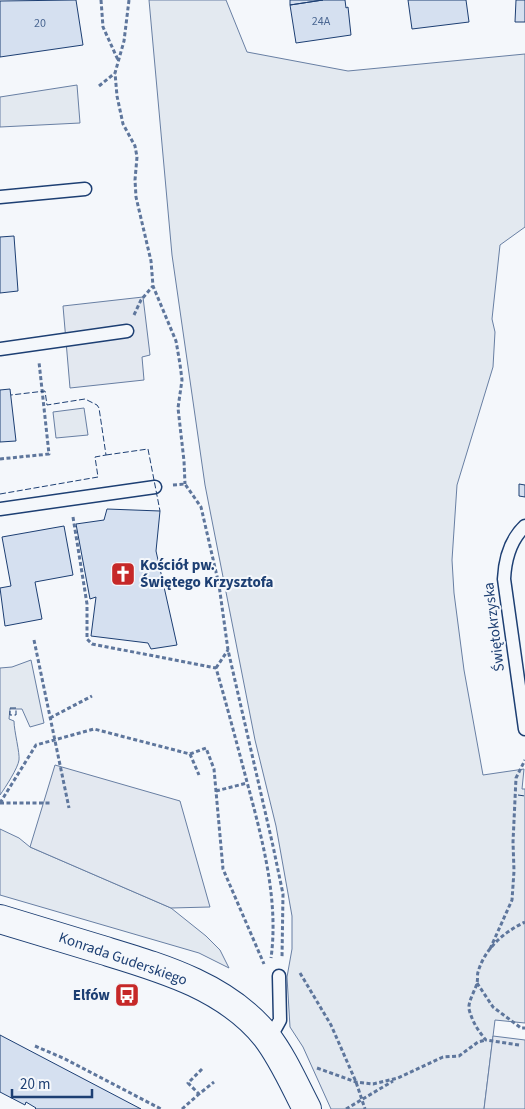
<svg xmlns="http://www.w3.org/2000/svg" width="525" height="1109" viewBox="0 0 525 1109" font-family="'Source Sans 3',sans-serif">
<style>
.green{fill:#e3e9f0;stroke:#687fa3}
.parking{fill:#e3e8f0;stroke:#687fa3}
.building{fill:#d5e0f0;stroke:#1d3f73}
.lines{fill:none;stroke-linecap:round;stroke-linejoin:round}
.lane-casing{stroke:#1d3f73;stroke-width:15}
.secondary-casing{stroke:#1d3f73;stroke-width:30}
.path{stroke:#5e769c;stroke-width:3;stroke-dasharray:4 2.5;stroke-linecap:butt}
.lane{stroke:#f4f7fb;stroke-width:12}
.secondary{stroke:#f4f7fb;stroke-width:28}
.fence{stroke:#1d3f73;stroke-width:1;stroke-dasharray:6 2.5;stroke-linecap:butt}
.labels{text-anchor:middle;dominant-baseline:central;stroke-width:4;stroke-linejoin:round;paint-order:stroke}
.number-label{font-size:12px;fill:#4b6792}
.poi-label{font-size:15px;font-weight:bold;fill:#1d3f73;stroke:#f4f7fb;text-anchor:start}
.street-label{font-size:15px;fill:#1d3f73;stroke:#f4f7fb}
</style>
<rect width="100%" height="100%" fill="#f4f7fb"/>
<path class="green" d="M 149,0 L 226,0 L 247,52 L 348,71 L 525,54 L 525,227 L 500,245 L 492,319 L 495,332 L 493,367 L 457,485 L 452,560 L 454,593 L 464,670 L 483,775 L 524,769 L 522,789 L 525,789 L 525,1023 L 495,1020 L 484,1109 L 331,1109 L 303,1047 L 290,1027 L 287,977 L 292,949 L 292,916 L 276,826 L 255,740 L 205,485 L 172,255 Z
M 77,85 L 80,123 L 0,127 L 0,97 Z
M 84,408 L 88,435 L 56,438 L 53,412 Z
M 31,660 L 44,723 L 30,727 L 22,709 L 10,709 L 9,719 L 14,721 C 14,731 20,753 19,760 C 18,768 5,788 0,795 L 0,668 L 12,667 Z
M 0,829 L 19,838 L 30,847 L 171,908 L 206,936 L 220,950 L 229,968 L 199,953 L 0,895 Z"/>
<path class="parking" d="M 143,297 L 150,355 L 142,357 L 144,380 L 70,388 L 63,306 Z
M 55,765 L 180,801 L 210,907 L 171,908 L 30,847 Z
M 493,1036 L 525,1040 L 525,1109 L 484,1109 Z"/>
<path class="building" d="M 76,0 L 83,45 L 0,57 L 0,1 Z
M 290,0 L 323,0 L 290,5 Z
M 323,0 L 345,0 L 346,8 L 348,7 L 351,35 L 296,43 L 290,5 Z
M 408,0 L 466,0 L 469,22 L 412,29 Z
M 516,0 L 525,0 L 525,22 L 515,22 Z
M 14,236 L 18,291 L 0,293 L 0,237 Z
M 10,389 L 16,441 L 0,442 L 0,390 Z
M 519,484 L 525,485 L 525,497 L 519,496 Z
M 107,509 L 160,511 L 156,551 L 177,645 L 151,649 L 148,643 L 91,636 L 96,597 L 90,599 L 76,524 L 104,520 Z
M 64,526 L 73,575 L 35,582 L 42,619 L 5,626 L 0,588 L 11,586 L 2,537 Z
M 0,1035 L 141,1109 L 35,1109 L 36,1108 L 26,1102 L 25,1105 L 0,1092 Z"/>
<g class="lines">
<defs>
<path id="lane" d="M 0,197 L 85,189
M 0,349 L 127,331
M 0,509 L 155,487
M 525,526 C 510,540 505,559 504,579 L 525,729
M 266,1036 L 275,1029 L 280,1020 L 279,976"/>
<path id="secondary" d="M 0,919 C 33,929 66,939 99,949 C 158,967 225,985 266,1036 C 283,1058 294,1084 307,1109"/>
</defs>
<use href="#lane" class="lane-casing"/>
<use href="#secondary" class="secondary-casing"/>
<path class="path" d="M 101,0 L 103,27 L 118,60
M 129,0 L 124,41 L 115,73 L 117,96 L 123,124 L 135,146 L 137,157 L 135,180 L 136,197 L 151,261 L 153,286 L 176,341 L 180,364 L 182,380 L 178,408 L 184,461 L 185,484
M 99,86 L 115,73
M 134,315 L 141,300 L 153,286
M 0,459 L 49,454 L 39,362
M 173,485 L 185,484 L 201,507 L 219,585 L 228,650 L 273,846 L 283,894 L 282,958
M 73,517 L 87,604 L 87,639 L 92,644 L 216,668 C 227,706 237,744 247,782 C 262,838 279,900 271,958
M 34,640 L 69,808
M 216,668 L 228,650
M 50,718 L 92,696
M 190,754 L 206,748 L 214,769 L 223,869 L 264,964
M 216,791 L 247,783
M 0,803 L 36,745 L 94,729 L 190,754 L 199,775
M 0,803 L 52,803
M 490,949 L 512,900 L 514,871 L 513,842 L 516,778 L 525,760
M 300,973 L 331,1025 L 356,1082 L 365,1109
M 477,983 L 493,1007 L 521,1028 L 525,1028
M 519,1045 L 486,1040 C 478,1031 472,1021 469,1009 C 468,1001 475,991 477,983 C 478,979 477,975 478,972 C 485,948 504,932 525,922
M 35,1046 L 63,1058 L 161,1109
M 317,1068 L 356,1082 L 373,1084 L 398,1078 L 443,1057 L 459,1056 L 478,1042 L 486,1040
M 202,1069 L 188,1083 L 199,1094 L 214,1082
M 182,1109 L 199,1094
M 346,1109 L 393,1081"/>
<use href="#lane" class="lane"/>
<use href="#secondary" class="secondary"/>
<path class="fence" d="M 106,455 L 148,449 L 160,511
M 0,494 L 98,477 L 95,457 L 106,455 L 99,408 L 97,405 L 85,399 L 47,405 L 45,391 L 11,395
M 10,708 L 16,708 L 16,715 L 10,715 Z
M 518,795 L 525,796"/>
</g>
<defs>
<symbol id="church-square" viewBox="-11 -11 22 22"><rect x="-9" y="-9" width="18" height="18" rx="4" fill="#c62828" stroke="#f4f7fb"/><path d="M-1.2-6h2.4v3.5h3.3v2.4h-3.3V6h-2.4V-.1h-3.3v-2.4h3.3Z" fill="#fff"/></symbol>
<symbol id="bus-square" viewBox="-11 -11 22 22"><rect x="-9" y="-9" width="18" height="18" rx="4" fill="#c62828" stroke="#f4f7fb"/><path d="M-5-6H5V4H4V6H2V4H-2V6H-4V4H-5ZM-3.5-4V0h7V-4ZM-3.5 1.2v1.5H-2V1.2ZM2 1.2v1.5H3.5V1.2Z" fill="#fff"/></symbol>
</defs>
<g fill-rule="evenodd">
<use href="#church-square" x="109" y="560" width="28" height="28"/>
<use href="#bus-square" x="113" y="981" width="28" height="28"/>
</g>
<g class="labels">
<g class="number-label">
<text x="321" y="21">24A</text>
<text x="40" y="23">20</text>
</g>
<g class="poi-label">
<text x="140" y="565">Kościół pw.<tspan x="140" dy="17">Świętego Krzysztofa</tspan></text>
<text x="110" y="995" text-anchor="end">Elfów</text>
</g>
<g class="street-label">
<text transform="translate(494 627) rotate(-97)">Świętokrzyska</text>
<text transform="translate(123 959) rotate(19)">Konrada Guderskiego</text>
</g>
</g>
<path d="M12 1089v8h80v-8" fill="none" stroke="#1d3f73" stroke-width="2.5"/>
<text x="20" y="1089" font-size="15" fill="#1d3f73" stroke="#f4f7fb" stroke-width="4" paint-order="stroke">20 m</text>
</svg>
